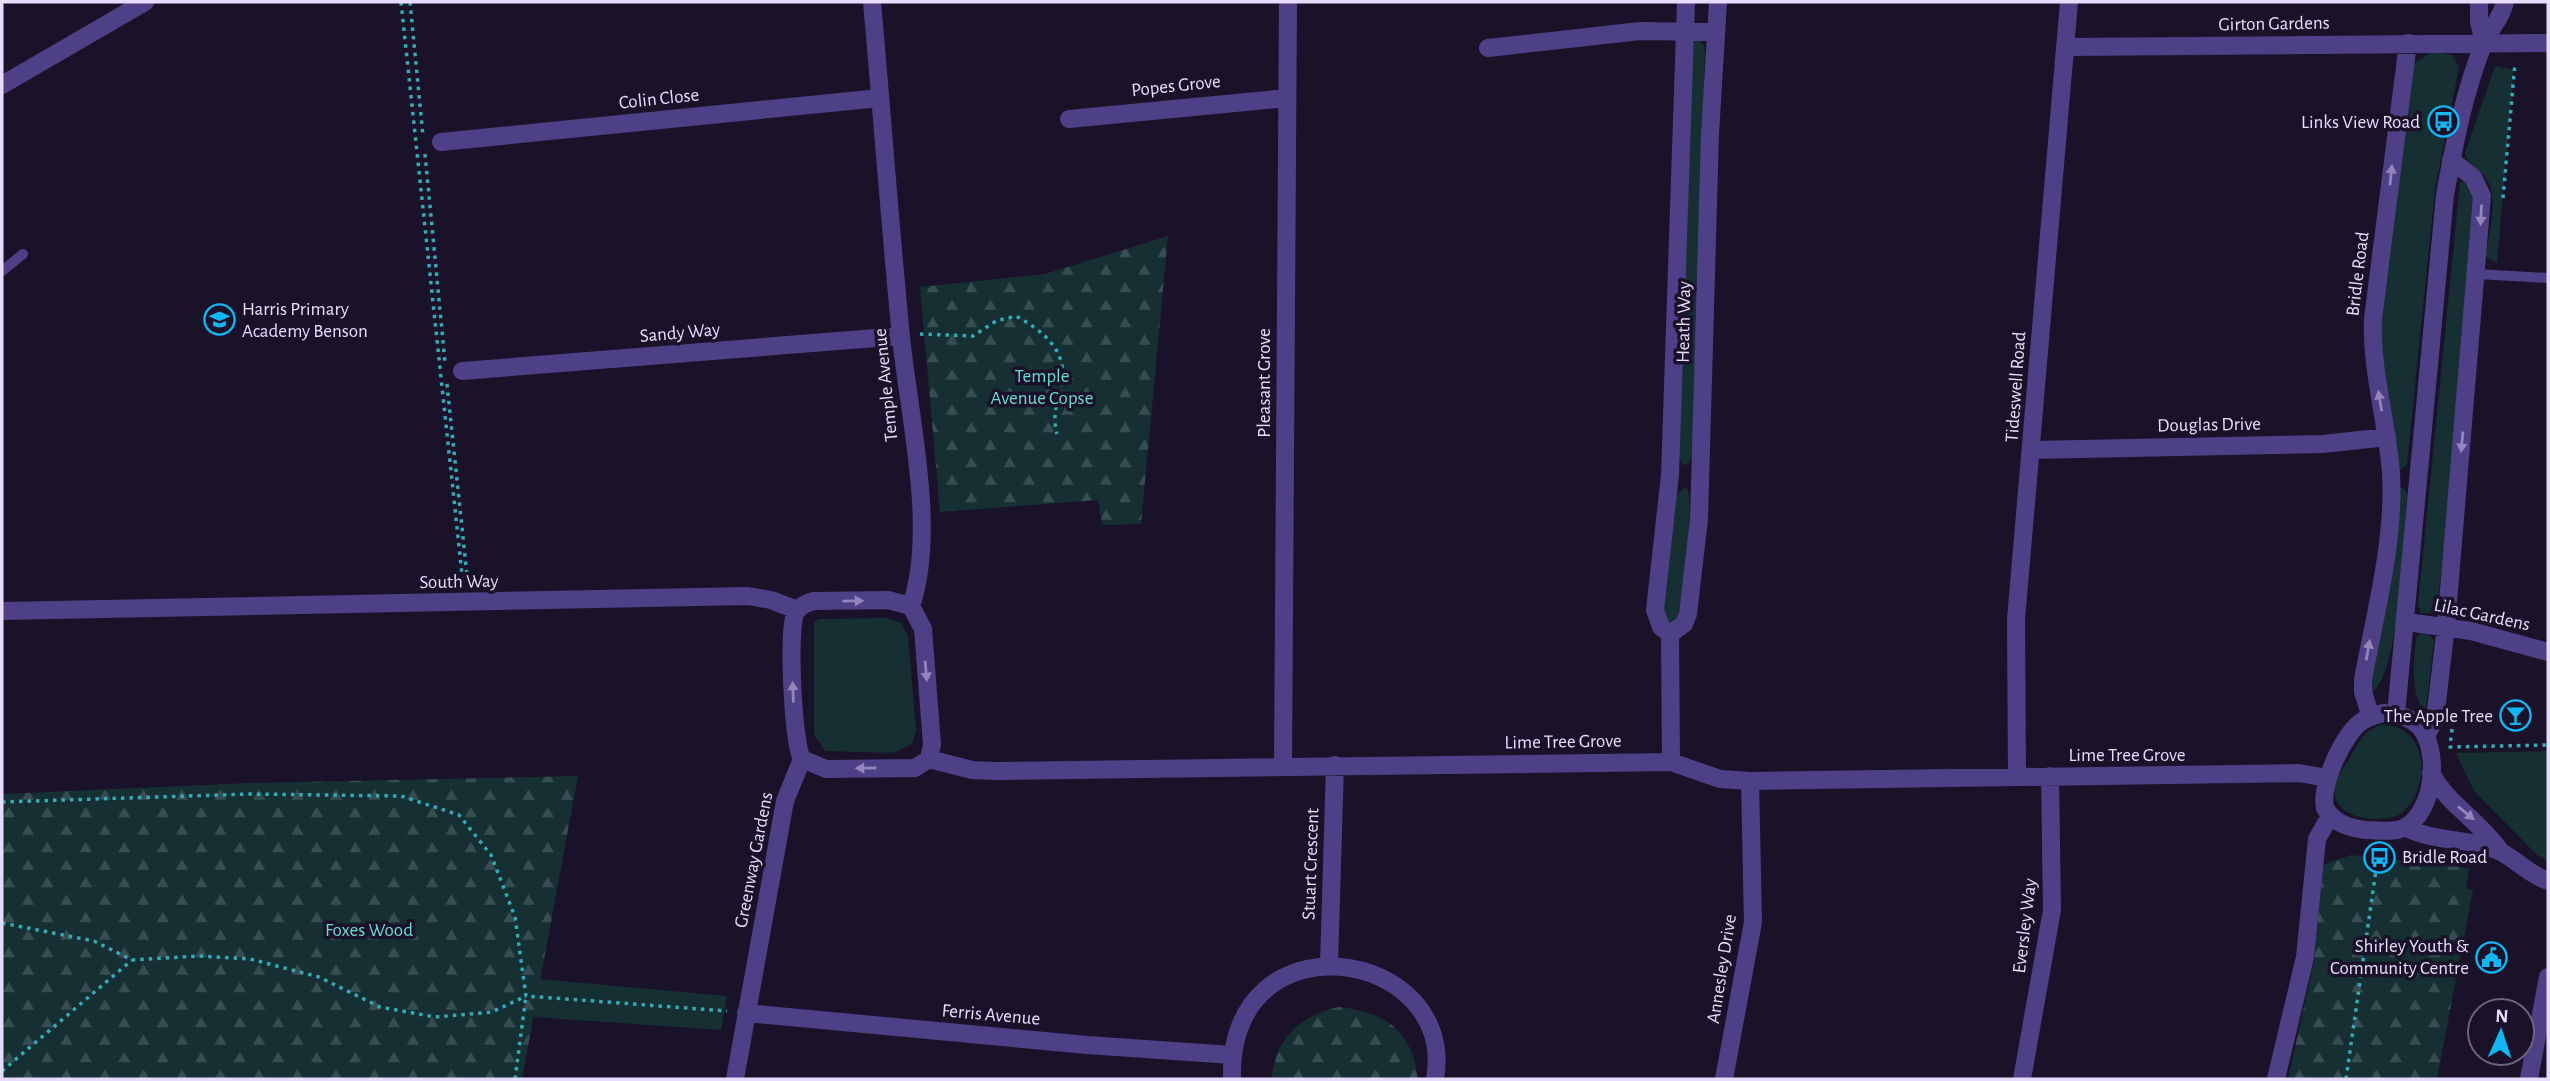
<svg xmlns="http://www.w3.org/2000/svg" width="2550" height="1081" viewBox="0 0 2550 1081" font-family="'Alegreya Sans',sans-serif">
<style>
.green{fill:#152f33}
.forest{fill:url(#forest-firs)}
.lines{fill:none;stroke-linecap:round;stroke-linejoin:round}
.path{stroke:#37a8b6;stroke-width:3.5;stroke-dasharray:3.5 5;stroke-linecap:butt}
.lane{stroke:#4e4086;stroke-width:10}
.street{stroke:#4e4086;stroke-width:18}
.oneway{fill:#9286bc}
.labels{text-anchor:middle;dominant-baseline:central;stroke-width:7;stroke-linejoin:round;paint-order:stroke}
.street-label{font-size:19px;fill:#e6dcfd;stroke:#1a1229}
.poi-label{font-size:19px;fill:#e6dcfd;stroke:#1a1229;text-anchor:end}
.park-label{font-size:19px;fill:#6adbd2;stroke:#1a1229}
</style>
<defs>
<pattern id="forest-firs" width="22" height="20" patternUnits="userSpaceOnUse" patternTransform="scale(1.75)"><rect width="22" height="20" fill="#152f33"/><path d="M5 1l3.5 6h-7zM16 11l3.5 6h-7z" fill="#374d51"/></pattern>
</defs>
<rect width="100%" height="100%" fill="#1a1229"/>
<path class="green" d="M 1698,40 L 1704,45 L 1705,52 L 1693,452 L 1688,465 L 1682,464 L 1679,457 L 1693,42 Z
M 2433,51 L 2452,55 L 2459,68 L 2435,189 L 2407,465 L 2400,470 L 2397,469 L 2378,345 L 2413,64 Z
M 2495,66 L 2514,70 L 2497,263 L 2486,257 C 2488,235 2500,197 2486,178 C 2479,169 2467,165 2465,153 Z
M 2464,180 L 2474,198 L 2453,471 L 2437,608 L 2434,613 L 2421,613 L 2418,604 L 2460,183 Z
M 1685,487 C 1698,495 1681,597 1678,617 L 1674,624 L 1668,624 L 1663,613 L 1677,494 Z
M 2402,487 L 2407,493 C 2404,534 2401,666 2373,692 L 2370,691 L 2399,488 Z
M 886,618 L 901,623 L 908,636 L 916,730 L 912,744 L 894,753 L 825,751 L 814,735 L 814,622 L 819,619 Z
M 2427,633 L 2434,640 L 2426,708 L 2421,706 C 2410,684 2414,663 2416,639 L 2418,635 Z
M 2380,725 C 2432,722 2432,796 2397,816 C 2375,823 2329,819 2335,785 C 2337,775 2346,765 2351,756 C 2359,742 2364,731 2380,725 Z
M 2548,751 L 2548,861 L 2537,855 L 2474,791 L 2456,753 Z
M 539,979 L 727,996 L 721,1030 L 533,1017 Z"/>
<path class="forest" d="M 1168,236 L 1141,524 L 1102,525 L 1098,500 L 940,512 L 920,287 L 1045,274 Z
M 578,776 L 522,1079 L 2,1079 L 2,794 L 249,783 Z
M 2351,855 L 2469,868 L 2466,888 L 2473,890 L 2437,1079 L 2288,1079 L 2314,961 L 2323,865 Z
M 1339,1007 C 1386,1012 1412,1031 1418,1079 L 1272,1079 C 1275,1039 1300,1015 1339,1007 Z"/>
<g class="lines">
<path class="path" d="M 401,2 L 463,584
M 410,2 L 423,136
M 425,154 L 445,362
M 2503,198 L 2515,63
M 920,334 L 973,336 L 996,321 L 1016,316 C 1043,331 1069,351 1061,385 C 1057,405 1052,414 1057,434
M 447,384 L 468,585
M 2452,729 L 2450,747 L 2548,745
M 2,802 L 250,794 L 401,796 L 459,815 L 491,855 L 515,917 L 526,996 L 727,1011
M 2,923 L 94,941 L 132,960 L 199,956 L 250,959 L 319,977 L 380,1007 L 435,1017 L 492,1012 L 526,996
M 2,1071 L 132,960
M 515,1079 L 526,996
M 2346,1079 L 2379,849"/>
<path class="lane" d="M 2,271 L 23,254
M 2477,274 L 2548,278"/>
<path class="street" d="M 872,2 C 882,113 890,225 901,337 C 909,417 937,530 911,606
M 2479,2 L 2479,22 L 2484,43
M 2066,47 L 2548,43
M 1488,48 L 1640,31 L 1716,32
M 2,85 L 145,2
M 1069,119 L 1287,98
M 441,142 L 880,98
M 462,371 L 901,336
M 2032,450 L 2323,444 L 2387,437
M 911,606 L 888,600 L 814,601 C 807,603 801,605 796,612 C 787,627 793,743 802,759 L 826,769 L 915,768 L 929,759
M 911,606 L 923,629 L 932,744 L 929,759
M 2,611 L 748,596 L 771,600 L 797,610
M 2407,622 L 2471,631 L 2548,652
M 1670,634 L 1661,627 L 1655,610 L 1670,475 L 1686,2
M 2383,713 C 2396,714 2408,716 2418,725 C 2441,748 2435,812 2404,828 C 2392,833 2378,830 2366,830 C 2348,828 2334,823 2325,808 C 2320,785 2343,735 2361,722 C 2368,717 2375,715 2383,713 Z
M 2396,714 L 2445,195 C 2454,145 2464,93 2483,45 C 2489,29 2501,20 2505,2
M 2371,717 L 2363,692 L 2363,680 C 2375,613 2395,541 2391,473 C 2387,421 2371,371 2373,319 L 2408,43
M 2426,736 L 2435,719 L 2446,626 L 2482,196 L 2473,177 L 2451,160
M 929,759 L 972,770 L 994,771 L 1671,762 L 1720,779 L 1750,781 L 2299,773 L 2327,778
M 1671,762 L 1670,634 L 1684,624 L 1688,614 L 1699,519 L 1710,134 L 1718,2
M 1283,766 L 1288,2
M 2431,773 C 2448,805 2480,821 2501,852
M 2017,776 L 2016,619 L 2069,2
M 2405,827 C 2435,843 2470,837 2501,852 C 2518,861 2530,875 2548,881
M 1329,965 L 1335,765
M 746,1013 L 1087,1045 L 1232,1055
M 735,1079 L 785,801 L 802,759
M 1232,1079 C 1228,911 1458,948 1435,1079
M 1724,1079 L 1753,922 L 1750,781
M 2022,1079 L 2052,910 L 2050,776
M 2276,1079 L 2305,957 L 2317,839 L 2330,816
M 2529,1079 L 2548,977"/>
</g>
<defs><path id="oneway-solid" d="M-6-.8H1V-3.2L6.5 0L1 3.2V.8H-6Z" transform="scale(1.75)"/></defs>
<g class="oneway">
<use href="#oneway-solid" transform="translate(2391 175) rotate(-84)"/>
<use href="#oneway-solid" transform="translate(2481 215) rotate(93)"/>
<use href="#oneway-solid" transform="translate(2380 401) rotate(-100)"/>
<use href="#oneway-solid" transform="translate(2462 442) rotate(95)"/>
<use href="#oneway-solid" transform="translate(853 601) rotate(-1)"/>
<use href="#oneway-solid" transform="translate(2368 650) rotate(-80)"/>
<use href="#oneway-solid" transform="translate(926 671) rotate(85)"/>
<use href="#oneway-solid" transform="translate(793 692) rotate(-92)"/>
<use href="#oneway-solid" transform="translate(866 768) rotate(179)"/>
<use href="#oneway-solid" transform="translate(2466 813) rotate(39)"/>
</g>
<defs>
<symbol id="bus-ring" viewBox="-11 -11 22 22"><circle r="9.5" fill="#1a1229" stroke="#12b6f3" stroke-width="1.5"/><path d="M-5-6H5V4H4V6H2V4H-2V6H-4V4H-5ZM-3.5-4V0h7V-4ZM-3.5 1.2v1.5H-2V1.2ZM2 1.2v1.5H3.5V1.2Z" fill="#12b6f3"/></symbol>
<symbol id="school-ring" viewBox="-11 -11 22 22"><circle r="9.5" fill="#1a1229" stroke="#12b6f3" stroke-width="1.5"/><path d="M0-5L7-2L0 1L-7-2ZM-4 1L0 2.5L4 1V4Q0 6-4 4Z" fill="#12b6f3"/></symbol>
<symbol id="bar-ring" viewBox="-11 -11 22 22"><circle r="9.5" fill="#1a1229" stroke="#12b6f3" stroke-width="1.5"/><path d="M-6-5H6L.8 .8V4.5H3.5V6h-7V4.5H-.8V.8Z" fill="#12b6f3"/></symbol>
<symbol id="civic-ring" viewBox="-11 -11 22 22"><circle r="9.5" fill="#1a1229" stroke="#12b6f3" stroke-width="1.5"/><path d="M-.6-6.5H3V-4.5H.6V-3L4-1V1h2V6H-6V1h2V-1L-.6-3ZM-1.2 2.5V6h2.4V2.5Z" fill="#12b6f3"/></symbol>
</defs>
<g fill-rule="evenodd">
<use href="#bus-ring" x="2426" y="104" width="35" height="35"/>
<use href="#school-ring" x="202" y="302" width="35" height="35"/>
<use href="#bar-ring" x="2498" y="698" width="35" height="35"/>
<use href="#bus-ring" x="2362" y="840" width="35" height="35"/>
<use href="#civic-ring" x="2474" y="940" width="35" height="35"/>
</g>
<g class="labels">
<g class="street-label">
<text transform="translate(2274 24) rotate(-1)">Girton Gardens</text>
<text transform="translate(1176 86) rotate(-6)">Popes Grove</text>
<text transform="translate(659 99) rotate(-6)">Colin Close</text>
<text transform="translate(2358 274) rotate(-83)">Bridle Road</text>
<text transform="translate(1684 322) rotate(-89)">Heath Way</text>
<text transform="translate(680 333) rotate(-5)">Sandy Way</text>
<text transform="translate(1264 383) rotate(-90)">Pleasant Grove</text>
<text transform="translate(886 385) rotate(-96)">Temple Avenue</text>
<text transform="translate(2016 387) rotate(-86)">Tideswell Road</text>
<text transform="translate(2209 425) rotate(-1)">Douglas Drive</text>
<text transform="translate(459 582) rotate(-1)">South Way</text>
<text transform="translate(2482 615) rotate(12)">Lilac Gardens</text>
<text transform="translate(1563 742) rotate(-1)">Lime Tree Grove</text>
<text x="2127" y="755">Lime Tree Grove</text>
<text transform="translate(754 860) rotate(-79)">Greenway Gardens</text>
<text transform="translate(1311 864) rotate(-88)">Stuart Crescent</text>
<text transform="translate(2025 926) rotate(-83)">Eversley Way</text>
<text transform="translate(1722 969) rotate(-81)">Annesley Drive</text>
<text transform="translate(991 1015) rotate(5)">Ferris Avenue</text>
</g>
<g class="poi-label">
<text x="2420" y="122">Links View Road</text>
<text x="242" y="309" text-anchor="start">Harris Primary<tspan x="242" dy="22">Academy Benson</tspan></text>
<text x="2493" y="716">The Apple Tree</text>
<text x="2402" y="857" text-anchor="start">Bridle Road</text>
<text x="2469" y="946">Shirley Youth &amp;<tspan x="2469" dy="22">Community Centre</tspan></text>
</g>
<g class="park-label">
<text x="1042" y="376">Temple<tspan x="1042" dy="22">Avenue Copse</tspan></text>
<text x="369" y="930">Foxes Wood</text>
</g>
</g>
<rect width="2550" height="1081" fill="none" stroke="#e6dcfd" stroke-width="7"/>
<g transform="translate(2501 1032) rotate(3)"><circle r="33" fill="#1a1229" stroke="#6c637e" stroke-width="2"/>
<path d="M0-5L12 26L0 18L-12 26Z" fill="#12b6f3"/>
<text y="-10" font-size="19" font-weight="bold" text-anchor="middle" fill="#e6dcfd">N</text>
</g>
</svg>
